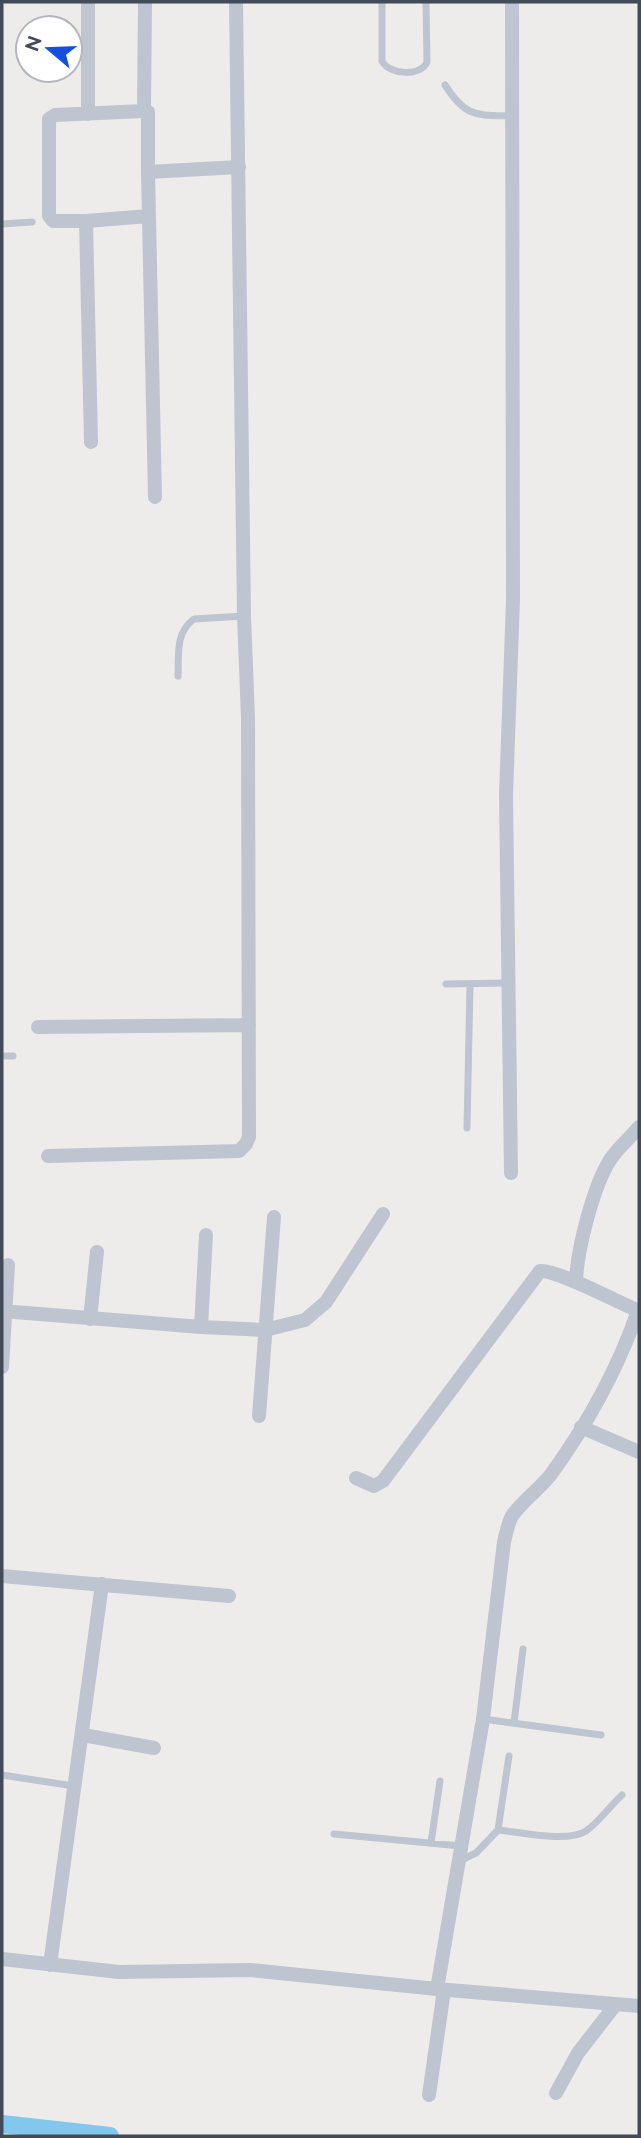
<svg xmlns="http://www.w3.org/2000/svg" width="641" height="2138" viewBox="0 0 641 2138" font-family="Raleway,sans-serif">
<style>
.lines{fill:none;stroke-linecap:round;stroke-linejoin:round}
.canal{stroke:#82c7ed;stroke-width:18}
.lane{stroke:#bec5d1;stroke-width:7}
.street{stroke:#bec5d1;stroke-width:14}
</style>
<rect width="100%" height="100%" fill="#eeebeb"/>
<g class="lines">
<path class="canal" d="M 2,2124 L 110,2136"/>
<path class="lane" d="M 382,2 L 382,61 C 389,75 421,77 427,62 L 426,2
M 445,85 C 466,118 477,115 512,116
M 2,224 L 32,222
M 178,676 C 179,654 175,633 194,619 L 244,616
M 446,984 L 507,983
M 2,1056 L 13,1056
M 467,1128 L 470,984
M 483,1719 L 601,1735
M 514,1723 L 523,1649
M 2,1775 L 74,1786
M 498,1830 C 520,1832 567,1843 586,1831 C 599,1822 610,1806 622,1795
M 334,1834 L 461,1846
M 431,1843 L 440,1781
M 459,1861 L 476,1853 L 498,1830 L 509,1756"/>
<path class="street" d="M 88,2 L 88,114
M 145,2 L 144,111 L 148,112 L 148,172
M 86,221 L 53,221 L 49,216 L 49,119 L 55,115 L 144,111
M 91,442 L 86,221 L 149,216
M 155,497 L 148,172 L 239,167
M 38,1027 L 249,1025
M 48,1156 L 239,1151 L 246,1144 L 249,1137 L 248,718 L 244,616 L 236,2
M 511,1173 L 506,795 L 513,600 L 512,2
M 576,1282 C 577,1250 593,1187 610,1160 C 618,1148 630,1138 639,1127
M 2,1311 L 201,1327 L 265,1330 L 305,1320 L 326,1302 L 383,1214
M 638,1311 C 618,1368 588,1423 552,1473 C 541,1488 523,1500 512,1516 C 508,1523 506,1534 504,1542 L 483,1719 L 437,1989 L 639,2006
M 90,1319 L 97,1252
M 201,1327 L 206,1235
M 2,1367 L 8,1265
M 259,1416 L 274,1217
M 581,1427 L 639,1452
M 356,1478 L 374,1486 L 383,1481 L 540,1271 C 556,1269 619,1303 639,1311
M 2,1576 L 229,1596
M 83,1735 L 154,1748
M 2,1959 L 119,1972 L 250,1970 L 437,1989
M 50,1965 L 102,1584
M 556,2093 L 578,2053 L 616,2004
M 429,2095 L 444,1990"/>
</g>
<rect width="641" height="2138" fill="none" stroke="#434b59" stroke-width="7"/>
<g transform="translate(49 49) rotate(289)"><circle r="33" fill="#ffffff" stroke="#b4b7bd" stroke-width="2"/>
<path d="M0-5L12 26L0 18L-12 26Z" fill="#154fde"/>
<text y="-10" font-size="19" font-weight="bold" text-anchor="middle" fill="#434b59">N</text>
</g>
</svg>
